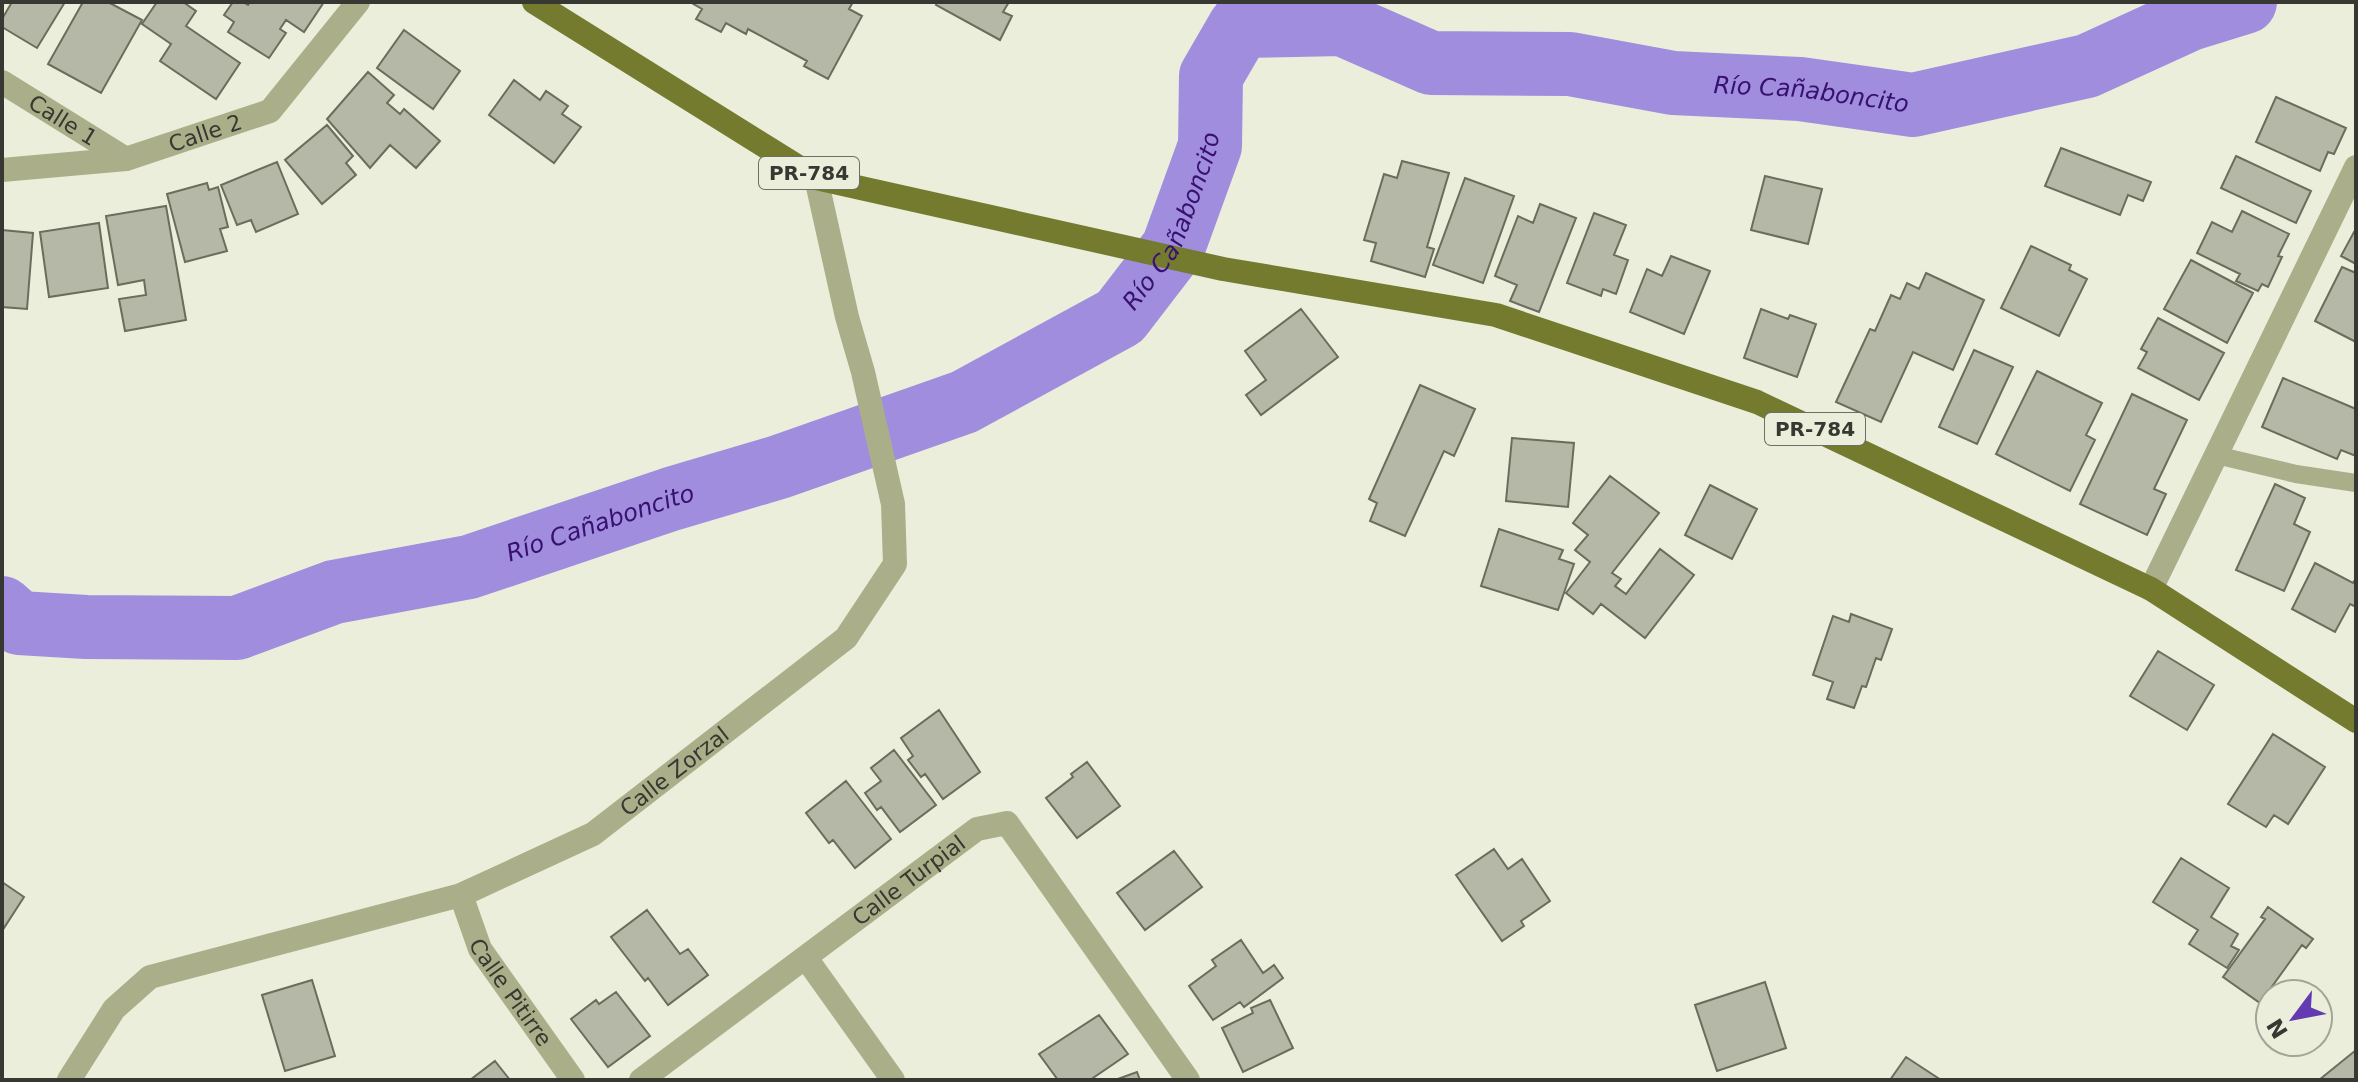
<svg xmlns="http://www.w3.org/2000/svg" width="2358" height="1082" viewBox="0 0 2358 1082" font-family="'DejaVu Sans',sans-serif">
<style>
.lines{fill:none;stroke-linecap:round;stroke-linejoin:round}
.river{stroke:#a08ddd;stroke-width:64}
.building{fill:#b5b8a6;stroke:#6a6d5c;stroke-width:2}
.lane{stroke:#aaaf89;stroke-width:18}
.street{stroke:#aaaf89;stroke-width:24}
.primary{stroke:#747b2f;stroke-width:24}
.labels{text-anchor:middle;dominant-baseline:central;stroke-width:6;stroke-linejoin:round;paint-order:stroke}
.shield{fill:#ebeedb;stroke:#6d6f64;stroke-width:2}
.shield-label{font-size:20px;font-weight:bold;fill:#373831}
.street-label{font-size:22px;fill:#373831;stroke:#ebeedb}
.water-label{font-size:24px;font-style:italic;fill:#371070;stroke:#ebeedb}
</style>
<rect width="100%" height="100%" fill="#ebeedb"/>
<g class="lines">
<path class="river" id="s1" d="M 2,608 L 19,623 L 86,627 L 237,628 L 334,592 L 469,567 L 671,499 L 779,467 L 964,402 L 1120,317 L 1173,248 L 1210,146 L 1211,76 L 1240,26 L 1342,24 L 1431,63 L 1570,64 L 1673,83 L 1800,89 L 1913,105 L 2087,66 L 2190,19 L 2245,2"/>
</g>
<path class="building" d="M 12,2 L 65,2 L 37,48 L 2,27 L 2,19 Z
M 83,2 L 108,2 L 142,20 L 101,93 L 48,64 Z
M 157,2 L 183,2 L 196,11 L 186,26 L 240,63 L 216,99 L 160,61 L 171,44 L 142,24 Z
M 233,2 L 243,2 L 248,5 L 250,2 L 324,2 L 304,32 L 286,20 L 280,29 L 286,33 L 269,58 L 228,32 L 234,22 L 224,15 Z
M 690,2 L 853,2 L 849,9 L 862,16 L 828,79 L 804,66 L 807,61 L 748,29 L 746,34 L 726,23 L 721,32 L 696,19 L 702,9 Z
M 938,2 L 1009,2 L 1003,12 L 1012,16 L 1000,40 L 936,5 Z
M 404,30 L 460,71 L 433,109 L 377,68 Z
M 368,72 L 394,95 L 387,103 L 400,114 L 404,109 L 440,141 L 416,168 L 390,145 L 370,168 L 327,119 Z
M 514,80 L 540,100 L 546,91 L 568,106 L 562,114 L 581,127 L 554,163 L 489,115 Z
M 2276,97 L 2346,128 L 2334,154 L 2328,152 L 2320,171 L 2256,142 Z
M 327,125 L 353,156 L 346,163 L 356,175 L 322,204 L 285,160 Z
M 2061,148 L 2151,182 L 2143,201 L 2128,195 L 2120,215 L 2045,186 Z
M 2236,156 L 2311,191 L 2296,223 L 2221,188 Z
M 1402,161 L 1449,173 L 1427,247 L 1434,249 L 1425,277 L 1371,261 L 1376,243 L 1364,240 L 1384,174 L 1397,178 Z
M 277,162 L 298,214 L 256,232 L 251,220 L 237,225 L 221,185 Z
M 1765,176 L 1822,189 L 1808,244 L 1751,230 Z
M 1465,178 L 1514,196 L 1483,283 L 1433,265 Z
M 207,183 L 209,190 L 218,187 L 228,227 L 220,229 L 227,251 L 185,262 L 167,194 Z
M 1540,204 L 1576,218 L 1539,312 L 1510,301 L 1517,285 L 1495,276 L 1518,216 L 1533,223 Z
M 166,206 L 186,320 L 125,331 L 119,299 L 146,295 L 144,280 L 118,285 L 106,216 Z
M 2242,211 L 2289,234 L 2278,256 L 2282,257 L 2268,287 L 2262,284 L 2258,291 L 2236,281 L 2240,274 L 2197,253 L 2212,222 L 2232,232 Z
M 1594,213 L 1626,225 L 1614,255 L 1628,260 L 1616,294 L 1603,289 L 1601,296 L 1567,283 Z
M 99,223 L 108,288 L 49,297 L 40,232 Z
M 2,230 L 33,233 L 27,309 L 2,307 Z
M 2354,232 L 2356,233 L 2356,264 L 2341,256 Z
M 2031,246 L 2071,265 L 2069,270 L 2087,279 L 2059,336 L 2001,308 Z
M 1671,256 L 1710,271 L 1684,334 L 1630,312 L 1647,269 L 1662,276 Z
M 2191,260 L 2253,293 L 2227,343 L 2164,309 Z
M 2342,267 L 2356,273 L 2356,342 L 2315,321 Z
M 1926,273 L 1984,300 L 1953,370 L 1913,352 L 1881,422 L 1836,402 L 1870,329 L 1875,331 L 1891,295 L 1900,299 L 1907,283 L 1919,289 Z
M 1301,309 L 1338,357 L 1261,415 L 1246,395 L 1266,380 L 1245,351 Z
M 1761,309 L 1788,319 L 1790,315 L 1816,324 L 1797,377 L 1744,358 Z
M 2158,318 L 2224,353 L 2199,400 L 2138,368 L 2147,352 L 2141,349 Z
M 1974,350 L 2013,367 L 1977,444 L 1939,427 Z
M 2037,371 L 2102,403 L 2086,435 L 2095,440 L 2070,491 L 1996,454 Z
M 2283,378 L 2356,409 L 2356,456 L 2341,450 L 2337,459 L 2262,427 Z
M 1420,385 L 1475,409 L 1454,456 L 1444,451 L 1405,536 L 1370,521 L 1377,503 L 1369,499 Z
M 2132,394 L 2187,420 L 2154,489 L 2166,494 L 2147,535 L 2080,504 Z
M 1512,438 L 1574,443 L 1568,507 L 1506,501 Z
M 1610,476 L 1659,513 L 1612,573 L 1621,579 L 1615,586 L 1626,594 L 1660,549 L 1694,575 L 1645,638 L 1601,604 L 1593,614 L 1566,593 L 1590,562 L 1575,550 L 1588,535 L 1573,523 Z
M 2275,484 L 2305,498 L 2294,524 L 2310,532 L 2284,591 L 2236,570 Z
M 1710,485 L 1757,509 L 1732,559 L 1685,535 Z
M 1499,529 L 1563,550 L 1559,559 L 1574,564 L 1558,610 L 1481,586 Z
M 2315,563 L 2353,583 L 2356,578 L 2356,607 L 2350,604 L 2335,632 L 2292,609 Z
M 1851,614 L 1892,629 L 1881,660 L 1876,658 L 1866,687 L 1862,686 L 1854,708 L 1827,699 L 1833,682 L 1813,675 L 1833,616 L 1849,622 Z
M 2158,651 L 2214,685 L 2187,730 L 2130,696 Z
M 939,710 L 980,772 L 943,799 L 925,774 L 921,777 L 908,760 L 913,756 L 901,738 Z
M 2273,734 L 2325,767 L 2288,824 L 2274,815 L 2266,827 L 2228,804 Z
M 894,750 L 936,805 L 900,832 L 881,807 L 877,810 L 865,793 L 881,781 L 871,768 Z
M 1087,762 L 1120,806 L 1077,838 L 1046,798 L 1073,777 L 1071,774 Z
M 846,781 L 891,839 L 855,868 L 833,840 L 829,843 L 806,813 Z
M 1494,849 L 1508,869 L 1522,859 L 1550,901 L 1521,921 L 1524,926 L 1502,941 L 1456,875 Z
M 1174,851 L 1202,887 L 1145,930 L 1117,893 Z
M 2181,858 L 2229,888 L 2211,917 L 2238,934 L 2231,946 L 2239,950 L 2227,968 L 2189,944 L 2198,930 L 2153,902 Z
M 2,882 L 24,897 L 2,931 Z
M 2268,907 L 2313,939 L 2306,948 L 2302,945 L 2260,1003 L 2223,977 L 2265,919 L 2261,917 Z
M 647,910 L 680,954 L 688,949 L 708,975 L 668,1005 L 648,978 L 645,981 L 611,937 Z
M 1241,940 L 1263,973 L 1274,965 L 1283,978 L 1244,1007 L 1240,1002 L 1213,1020 L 1189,986 L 1216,966 L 1212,960 Z
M 312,980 L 335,1056 L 285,1071 L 262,995 Z
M 1765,982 L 1786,1048 L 1717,1071 L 1695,1005 Z
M 616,992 L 650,1036 L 608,1067 L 571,1019 L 596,1000 L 599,1004 Z
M 1270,1000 L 1293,1048 L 1243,1072 L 1222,1028 L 1253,1013 L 1251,1008 Z
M 1099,1015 L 1128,1054 L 1090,1080 L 1058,1080 L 1039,1054 Z
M 2356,1050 L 2356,1080 L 2319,1080 Z
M 1906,1057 L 1941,1080 L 1890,1080 Z
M 495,1061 L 510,1080 L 470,1080 Z
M 1137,1072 L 1140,1080 L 1115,1080 Z"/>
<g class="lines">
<path class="lane" d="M 2216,455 L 2296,474 L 2356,483"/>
<g class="street">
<path id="s2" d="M 2,82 L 126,159"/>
<path id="s3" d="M 2,170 L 126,159 L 270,111 L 358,2"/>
<path d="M 2151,589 L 2356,167"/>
<path id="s4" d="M 461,895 L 480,949 L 573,1080"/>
<path d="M 806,958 L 893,1080"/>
<path id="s5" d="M 69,1080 L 114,1009 L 150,977 L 461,895 L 593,834 L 846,638 L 895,564 L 893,504 L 863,372 L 847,317 L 816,178"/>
<path id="s6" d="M 641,1080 L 977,829 L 1007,823 L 1188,1080"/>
</g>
<path class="primary" d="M 534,2 L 816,178 L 1223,269 L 1496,315 L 1757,402 L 2151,589 L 2356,721"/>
</g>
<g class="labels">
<g class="shield">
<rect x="759" y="157" width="100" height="32" rx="6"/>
<rect x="1765" y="413" width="100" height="32" rx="6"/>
</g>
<g class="shield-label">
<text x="809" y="173">PR-784</text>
<text x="1815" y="429">PR-784</text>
</g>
<g class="street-label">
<text stroke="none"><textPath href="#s2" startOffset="72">Calle 1</textPath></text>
<text stroke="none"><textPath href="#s3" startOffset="208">Calle 2</textPath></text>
<text stroke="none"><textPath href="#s5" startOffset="702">Calle Zorzal</textPath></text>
<text stroke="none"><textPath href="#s6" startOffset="334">Calle Turpial</textPath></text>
<text stroke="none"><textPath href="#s4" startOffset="110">Calle Pitirre</textPath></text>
</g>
<g class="water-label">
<text stroke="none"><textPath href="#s1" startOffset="2086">Río Cañaboncito</textPath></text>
<text stroke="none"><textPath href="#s1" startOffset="1292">Río Cañaboncito</textPath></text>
<text stroke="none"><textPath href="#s1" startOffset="620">Río Cañaboncito</textPath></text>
</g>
</g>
<rect width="2358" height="1082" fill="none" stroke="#373831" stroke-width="8"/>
<g transform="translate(2294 1018) rotate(238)"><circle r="38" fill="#ebeedb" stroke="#a3a597" stroke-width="2"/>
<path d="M0-6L14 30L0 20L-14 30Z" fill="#633ab2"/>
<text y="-12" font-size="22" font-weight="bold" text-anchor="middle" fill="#373831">N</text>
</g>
</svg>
